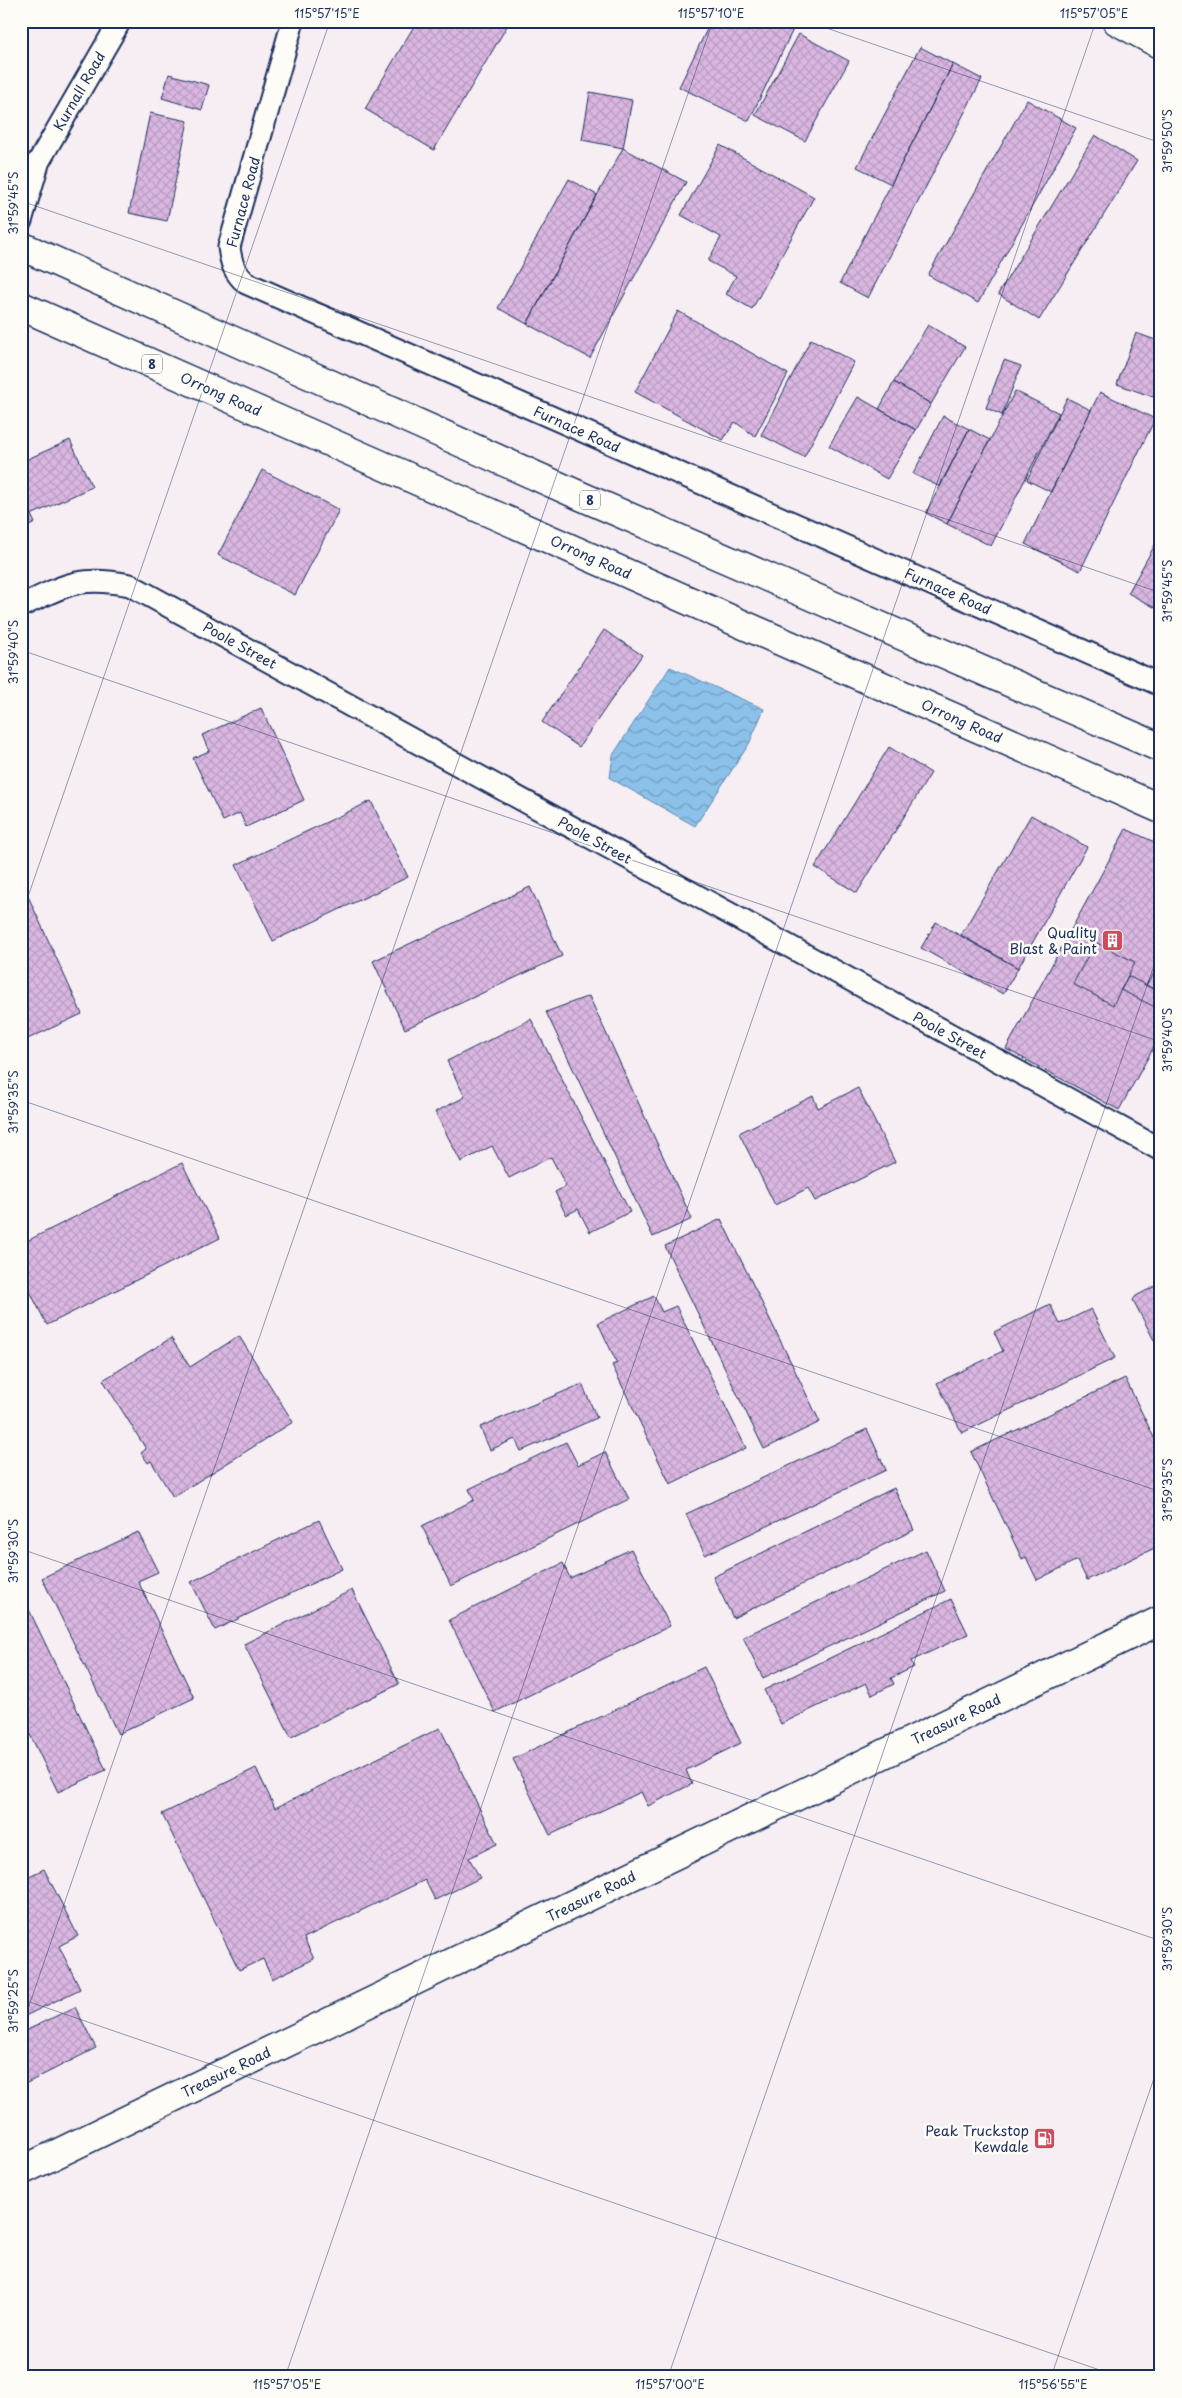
<svg xmlns="http://www.w3.org/2000/svg" width="1182" height="2398" viewBox="0 0 1182 2398" font-family="'Playpen Sans',sans-serif">
<style>
.water{fill:url(#water-waves);stroke:#5f87b2}
.building{fill:url(#building-cross-hatch);stroke:#1b2f5e}
.lines{fill:none;stroke-linecap:round;stroke-linejoin:round}
.street-casing{stroke:#1b2f5e;stroke-width:25}
.secondary-casing{stroke:#1b2f5e;stroke-width:31}
.primary-casing{stroke:#1b2f5e;stroke-width:31}
.highway-casing{stroke:#1b2f5e;stroke-width:31}
.street{stroke:#fdfcf7;stroke-width:21}
.secondary{stroke:#fdfcf7;stroke-width:28}
.primary{stroke:#fdfcf7;stroke-width:28}
.highway{stroke:#fdfcf7;stroke-width:28}
.ticks{fill:none;stroke:#1b2f5e;stroke-width:1;stroke-opacity:0.45}
.labels{text-anchor:middle;dominant-baseline:central;stroke-width:5;stroke-linejoin:round;paint-order:stroke}
.shield{fill:#fdfcf7;stroke:#5f6c8c;stroke-width:1}
.shield-label{font-size:12px;font-weight:bold;fill:#1b2f5e}
.street-label{font-size:14px;fill:#1b2f5e;stroke:#fdfcf7}
.poi-label{font-size:14px;fill:#1b2f5e;stroke:#fdfcf7;text-anchor:end}
.neatline{fill:none;stroke:#1b2f5e;stroke-width:2}
.ticks-label{font-size:12px;text-anchor:middle;fill:#1b2f5e}
</style>
<defs>
<pattern id="water-waves" width="16" height="10" patternUnits="userSpaceOnUse" patternTransform="scale(1.25)"><rect width="16" height="10" fill="#8cc2ea"/><path d="M0 5q4-4 8 0t8 0" fill="none" stroke="#729ec1"/></pattern>
<pattern id="building-cross-hatch" width="8" height="8" patternUnits="userSpaceOnUse" patternTransform="scale(1.25)"><rect width="8" height="8" fill="#dab6e0"/><path d="M0 0l8 8M0 8l8-8" fill="none" stroke="#ba9dc3"/></pattern>
</defs>
<rect width="100%" height="100%" fill="#f6eef2"/>
<filter id="ink" filterUnits="userSpaceOnUse"><feTurbulence type="fractalNoise" baseFrequency=".02" numOctaves="2"/><feDisplacementMap in="SourceGraphic" scale="10" xChannelSelector="R" yChannelSelector="G"/><feConvolveMatrix kernelMatrix="1 2 1 2 8 2 1 2 1" color-interpolation-filters="sRGB"/></filter>
<g filter="url(#ink)">
<path class="water" d="M 670,667 L 764,709 L 749,744 L 695,826 L 610,778 L 613,755 Z"/>
<path class="building" d="M 417,21 L 510,21 L 434,150 L 365,109 Z
M 711,21 L 797,21 L 749,121 L 679,87 Z
M 799,34 L 849,61 L 805,141 L 755,115 Z
M 920,47 L 953,64 L 891,184 L 857,167 Z
M 953,64 L 982,79 L 868,298 L 840,283 Z
M 169,74 L 209,85 L 202,110 L 162,98 Z
M 590,92 L 632,100 L 623,148 L 582,140 Z
M 1027,100 L 1076,128 L 978,303 L 928,275 Z
M 150,113 L 188,121 L 167,221 L 129,213 Z
M 1095,135 L 1137,161 L 1039,320 L 998,294 Z
M 720,145 L 814,197 L 752,309 L 726,294 L 736,276 L 708,261 L 721,237 L 681,215 Z
M 623,148 L 686,182 L 590,358 L 527,324 Z
M 569,179 L 597,195 L 527,324 L 498,308 Z
M 678,311 L 788,374 L 755,436 L 735,422 L 723,440 L 635,392 Z
M 928,325 L 965,347 L 931,404 L 894,382 Z
M 1136,333 L 1161,342 L 1161,378 L 1153,397 L 1117,384 Z
M 811,339 L 854,362 L 804,457 L 761,435 Z
M 1004,360 L 1021,366 L 1002,415 L 986,408 Z
M 894,382 L 931,404 L 916,430 L 879,409 Z
M 1015,391 L 1059,413 L 991,546 L 947,524 Z
M 1100,392 L 1155,419 L 1080,571 L 1025,544 Z
M 858,397 L 916,430 L 887,479 L 829,446 Z
M 1067,398 L 1091,410 L 1051,492 L 1027,480 Z
M 943,416 L 969,429 L 940,487 L 913,474 Z
M 969,429 L 990,440 L 947,524 L 926,513 Z
M 70,440 L 92,487 L 31,515 L 35,523 L 21,530 L 21,462 Z
M 262,470 L 339,510 L 295,595 L 218,555 Z
M 1161,534 L 1161,611 L 1128,593 Z
M 604,630 L 642,655 L 579,747 L 542,722 Z
M 261,708 L 304,800 L 246,827 L 240,813 L 223,821 L 193,758 L 209,751 L 202,735 Z
M 889,747 L 931,773 L 857,893 L 815,867 Z
M 371,801 L 408,877 L 273,941 L 236,865 Z
M 1031,815 L 1087,847 L 1018,968 L 961,935 Z
M 1126,829 L 1161,845 L 1161,1034 L 1119,1110 L 1006,1049 Z
M 21,881 L 82,1014 L 21,1042 Z
M 530,887 L 562,956 L 405,1029 L 373,961 Z
M 936,922 L 1018,968 L 1003,994 L 921,948 Z
M 1095,942 L 1135,962 L 1113,1005 L 1073,984 Z
M 1161,963 L 1161,993 L 1146,985 Z
M 1128,976 L 1161,993 L 1161,1010 L 1121,990 Z
M 589,996 L 692,1219 L 653,1237 L 546,1012 Z
M 531,1019 L 630,1212 L 590,1232 L 578,1209 L 566,1215 L 555,1192 L 566,1186 L 551,1157 L 509,1178 L 492,1146 L 461,1162 L 435,1112 L 465,1097 L 447,1061 Z
M 858,1088 L 895,1162 L 815,1201 L 808,1188 L 775,1205 L 739,1133 L 813,1096 L 818,1108 Z
M 182,1163 L 220,1238 L 47,1325 L 21,1274 L 21,1244 Z
M 721,1219 L 820,1422 L 764,1449 L 665,1246 Z
M 1161,1283 L 1161,1344 L 1154,1340 L 1133,1300 L 1136,1296 Z
M 654,1296 L 662,1312 L 676,1306 L 746,1448 L 670,1484 L 612,1365 L 617,1363 L 598,1323 Z
M 1050,1304 L 1060,1324 L 1091,1309 L 1115,1358 L 962,1433 L 937,1383 L 1003,1351 L 994,1332 Z
M 239,1336 L 293,1422 L 173,1497 L 151,1461 L 148,1463 L 141,1453 L 146,1449 L 103,1380 L 171,1338 L 190,1367 Z
M 1125,1378 L 1161,1452 L 1161,1545 L 1087,1580 L 1077,1560 L 1037,1580 L 1026,1557 L 1022,1559 L 971,1452 Z
M 582,1384 L 597,1418 L 521,1451 L 515,1439 L 490,1450 L 480,1427 Z
M 867,1429 L 886,1470 L 705,1555 L 686,1514 Z
M 566,1442 L 578,1465 L 605,1452 L 629,1499 L 451,1586 L 422,1526 L 474,1500 L 469,1489 Z
M 894,1488 L 914,1530 L 733,1618 L 713,1577 Z
M 319,1520 L 342,1569 L 215,1630 L 191,1582 Z
M 138,1532 L 158,1572 L 138,1581 L 194,1698 L 118,1734 L 42,1578 Z
M 631,1549 L 670,1626 L 495,1712 L 449,1620 L 563,1563 L 570,1578 Z
M 926,1550 L 945,1591 L 763,1678 L 743,1637 Z
M 352,1590 L 399,1684 L 291,1737 L 244,1644 Z
M 21,1593 L 106,1770 L 58,1792 L 21,1716 Z
M 951,1599 L 968,1634 L 911,1661 L 914,1667 L 891,1678 L 894,1684 L 872,1695 L 866,1683 L 781,1724 L 764,1690 Z
M 704,1667 L 741,1743 L 686,1770 L 692,1784 L 648,1806 L 641,1792 L 550,1835 L 513,1759 Z
M 440,1728 L 497,1844 L 469,1858 L 480,1878 L 435,1900 L 425,1880 L 304,1938 L 314,1959 L 272,1979 L 263,1959 L 239,1970 L 162,1814 L 256,1768 L 275,1808 Z
M 44,1869 L 78,1936 L 59,1946 L 80,1989 L 21,2018 L 21,1870 L 25,1878 Z
M 75,2007 L 96,2048 L 21,2086 L 21,2033 Z"/>
<g class="lines">
<defs>
<path id="street" d="M 293,21 L 229,247 C 231,263 234,272 246,283 L 1161,685
M 21,179 L 39,161 L 120,21
M 21,221 L 38,164
M 21,606 C 66,585 79,575 130,585 L 1161,1150"/>
<path id="secondary" d="M 21,2171 L 1161,1620"/>
<path id="primary" d="M 1117,21 L 1161,45"/>
<path id="highway" d="M 21,246 L 583,497 L 1161,748
M 21,306 L 1161,809"/>
</defs>
<use href="#street" class="street-casing"/>
<use href="#secondary" class="secondary-casing"/>
<use href="#primary" class="primary-casing"/>
<use href="#highway" class="highway-casing"/>
<use href="#street" class="street"/>
<use href="#secondary" class="secondary"/>
<use href="#primary" class="primary"/>
<use href="#highway" class="highway"/>
</g>
</g>
<path class="ticks" d="M 806,21 L 1161,143M 21,201 L 1161,593M 21,650 L 1161,1042M 21,917 L 330,21M 21,1100 L 1161,1492M 21,1549 L 1161,1941M 21,1999 L 1120,2377M 21,2029 L 713,21M 285,2377 L 1096,21M 668,2377 L 1161,945M 1051,2377 L 1161,2058"/>
<defs>
<symbol id="building-square" viewBox="-11 -11 22 22"><rect x="-9" y="-9" width="18" height="18" rx="4" fill="#d1495b" stroke="#fdfcf7"/><path d="M-4-6H4V6H1V3H-1V6H-4ZM-2.5-4.3h1.7v1.8h-1.7ZM.8-4.3h1.7v1.8H.8ZM-2.5-1h1.7V.8h-1.7ZM.8-1h1.7V.8H.8Z" fill="#fff"/></symbol>
<symbol id="fuel-square" viewBox="-11 -11 22 22"><rect x="-9" y="-9" width="18" height="18" rx="4" fill="#d1495b" stroke="#fdfcf7"/><path d="M-5.5-6h7V0h2V4h1.3V-2.5L3-4.5l.8-.8L6-3V5H2.5V1h-1V6h-7ZM-4.2-4.7v3.2H.2V-4.7Z" fill="#fff"/></symbol>
</defs>
<g fill-rule="evenodd">
<use href="#building-square" x="1100" y="928" width="25" height="25"/>
<use href="#fuel-square" x="1032" y="2126" width="25" height="25"/>
</g>
<g class="labels">
<g class="shield">
<rect x="142" y="354.5" width="20" height="19" rx="4"/>
<rect x="580" y="490.5" width="20" height="19" rx="4"/>
</g>
<g class="shield-label">
<text x="152" y="364">8</text>
<text x="590" y="500">8</text>
</g>
<g class="street-label">
<text transform="translate(79 91) rotate(-60)">Kurnall Road</text>
<text transform="translate(243 202) rotate(-75)">Furnace Road</text>
<text transform="translate(221 394) rotate(24)">Orrong Road</text>
<text transform="translate(577 429) rotate(24)">Furnace Road</text>
<text transform="translate(591 557) rotate(24)">Orrong Road</text>
<text transform="translate(948 591) rotate(24)">Furnace Road</text>
<text transform="translate(240 645) rotate(29)">Poole Street</text>
<text transform="translate(962 721) rotate(24)">Orrong Road</text>
<text transform="translate(595 840) rotate(29)">Poole Street</text>
<text transform="translate(950 1035) rotate(29)">Poole Street</text>
<text transform="translate(956 1719) rotate(-26)">Treasure Road</text>
<text transform="translate(591 1896) rotate(-26)">Treasure Road</text>
<text transform="translate(226 2072) rotate(-26)">Treasure Road</text>
</g>
<g class="poi-label">
<text x="1097" y="932">Quality<tspan x="1097" dy="16">Blast &amp; Paint</tspan></text>
<text x="1029" y="2130">Peak Truckstop<tspan x="1029" dy="16">Kewdale</tspan></text>
</g>
</g>
<rect width="1182" height="2398" fill="none" stroke="#fdfcf7" stroke-width="55"/>
<rect x="28" y="28" width="1126" height="2342" class="neatline"/>
<g class="ticks-label">
<text x="327" y="18">115°57'15"E</text>
<text x="711" y="18">115°57'10"E</text>
<text x="1094" y="18">115°57'05"E</text>
<text transform="translate(1168 141) rotate(-90)" y="4">31°59'50"S</text>
<text transform="translate(14 203) rotate(-90)" y="4">31°59'45"S</text>
<text transform="translate(1168 591) rotate(-90)" y="4">31°59'45"S</text>
<text transform="translate(14 652) rotate(-90)" y="4">31°59'40"S</text>
<text transform="translate(1168 1040) rotate(-90)" y="4">31°59'40"S</text>
<text transform="translate(14 1102) rotate(-90)" y="4">31°59'35"S</text>
<text transform="translate(1168 1490) rotate(-90)" y="4">31°59'35"S</text>
<text transform="translate(14 1551) rotate(-90)" y="4">31°59'30"S</text>
<text transform="translate(1168 1939) rotate(-90)" y="4">31°59'30"S</text>
<text transform="translate(14 2001) rotate(-90)" y="4">31°59'25"S</text>
<text x="287" y="2389">115°57'05"E</text>
<text x="670" y="2389">115°57'00"E</text>
<text x="1053" y="2389">115°56'55"E</text>
</g>
</svg>
